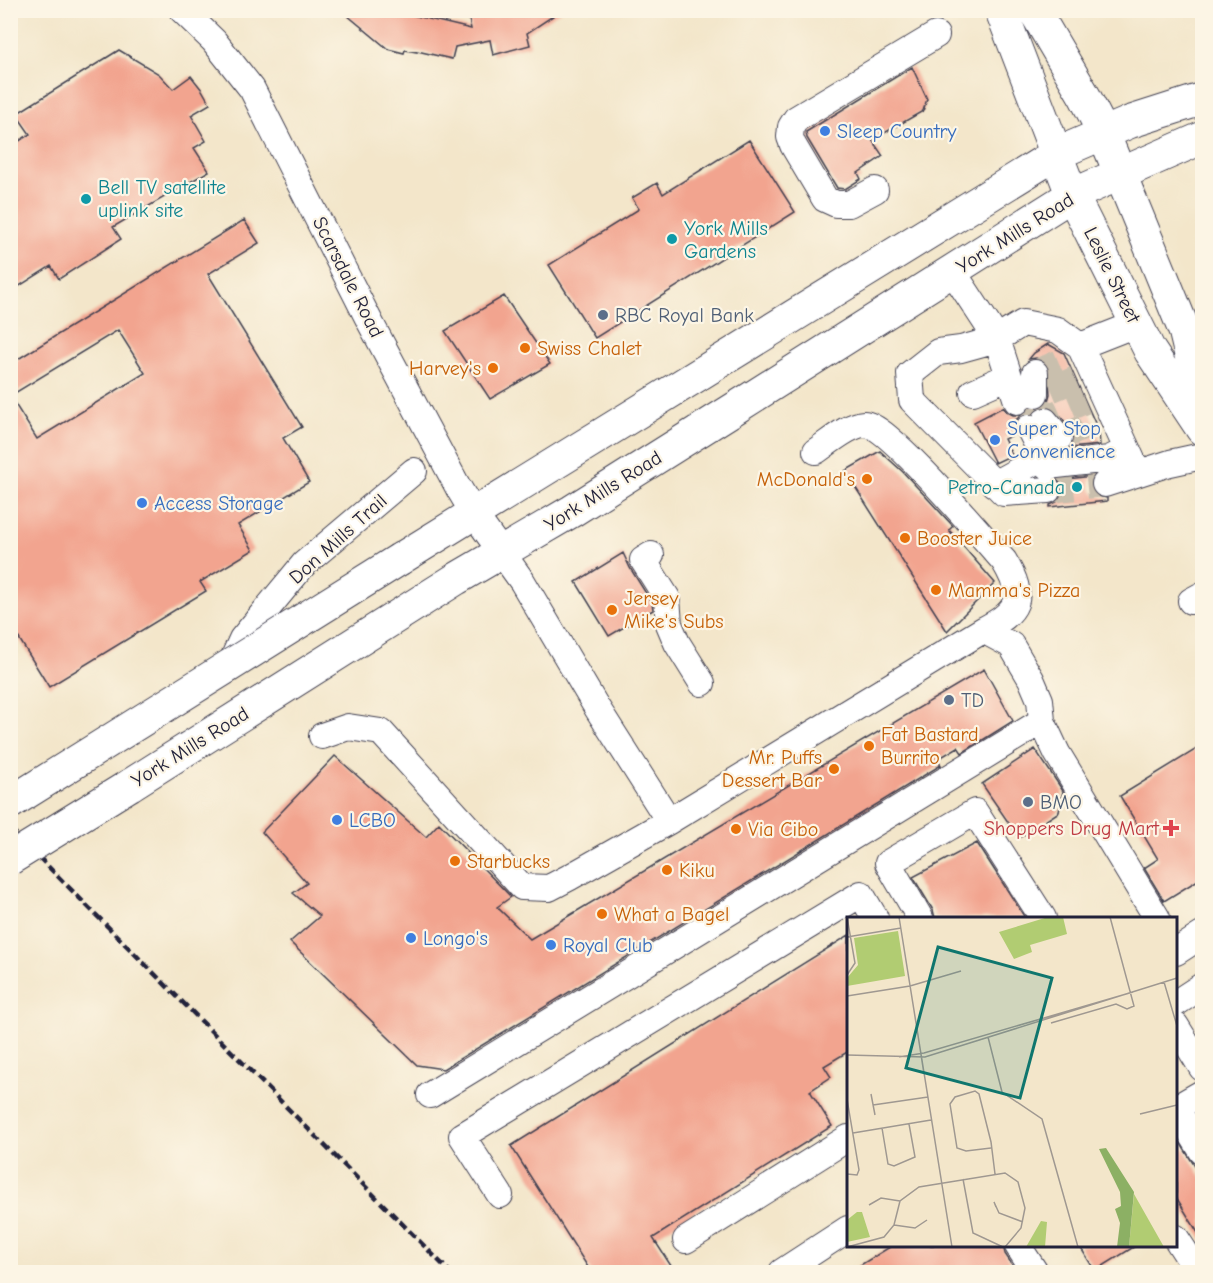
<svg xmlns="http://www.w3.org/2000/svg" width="1213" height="1283" viewBox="0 0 1213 1283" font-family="'Comic Neue',sans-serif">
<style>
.building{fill:#f2a48f}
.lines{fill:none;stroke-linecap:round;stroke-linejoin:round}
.minor-tunnel{stroke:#c9bfad;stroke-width:26;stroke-dasharray:26 13;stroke-linecap:butt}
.minor-casing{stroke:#413f50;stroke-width:28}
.major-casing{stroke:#413f50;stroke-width:34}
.minor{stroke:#fff;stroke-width:26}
.major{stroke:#fff;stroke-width:32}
.rail{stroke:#22223b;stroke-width:4.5;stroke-dasharray:9 4.5;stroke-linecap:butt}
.major-bridge-casing{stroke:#413f50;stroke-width:34;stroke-linecap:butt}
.major-bridge{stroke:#fff;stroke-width:32}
.shop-dot{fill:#3f7fe0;stroke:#fcf5e5;stroke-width:2}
.culture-dot{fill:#0f9aa8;stroke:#fcf5e5;stroke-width:2}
.service-dot{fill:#5c6f8a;stroke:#fcf5e5;stroke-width:2}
.food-dot{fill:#e8710a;stroke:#fcf5e5;stroke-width:2}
.health-dot{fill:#e0444e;stroke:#fcf5e5;stroke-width:2}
.labels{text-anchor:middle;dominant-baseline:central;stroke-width:4.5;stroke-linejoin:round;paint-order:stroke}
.shop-label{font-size:20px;fill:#366cbe;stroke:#fcf5e5;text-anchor:start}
.culture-label{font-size:20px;fill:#0d838f;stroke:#fcf5e5;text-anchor:start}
.street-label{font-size:20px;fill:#22223b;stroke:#fcf5e5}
.service-label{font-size:20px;fill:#4e5e75;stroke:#fcf5e5;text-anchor:start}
.food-label{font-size:20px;fill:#c56008;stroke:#fcf5e5;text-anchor:start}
.health-label{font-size:20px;fill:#be3a42;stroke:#fcf5e5;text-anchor:end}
.inset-road{fill:none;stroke:#9f9891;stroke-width:1.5}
.view{fill:#0f766e;fill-opacity:0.15;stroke:#0f766e;stroke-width:3}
.inset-edge{fill:none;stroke:#22223b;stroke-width:3}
</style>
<rect width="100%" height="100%" fill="#fcf5e5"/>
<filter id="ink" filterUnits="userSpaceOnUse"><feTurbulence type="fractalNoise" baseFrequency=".0167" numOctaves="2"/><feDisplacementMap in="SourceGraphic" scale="12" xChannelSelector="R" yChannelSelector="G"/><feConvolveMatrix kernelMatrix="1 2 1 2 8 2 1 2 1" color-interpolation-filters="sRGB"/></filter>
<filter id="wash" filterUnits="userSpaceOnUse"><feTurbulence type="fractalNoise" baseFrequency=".008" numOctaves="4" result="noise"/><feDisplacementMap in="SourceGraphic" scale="24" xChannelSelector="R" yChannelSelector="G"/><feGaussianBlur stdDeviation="1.35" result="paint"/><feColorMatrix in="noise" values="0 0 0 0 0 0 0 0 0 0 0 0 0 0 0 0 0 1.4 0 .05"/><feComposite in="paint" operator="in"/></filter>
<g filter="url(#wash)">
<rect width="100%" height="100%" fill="#f3e6ca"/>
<g id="blocks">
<path class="building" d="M 341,10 L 391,10 L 471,29 L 468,14 L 484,10 L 562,10 L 527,33 L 530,45 L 493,55 L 490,40 L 455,47 L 452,59 L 417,51 L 417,52 L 405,50 L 404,53 L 388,49 Z
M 119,50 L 159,74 L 173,89 L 191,76 L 202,90 L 210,104 L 191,115 L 206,141 L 194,148 L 209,171 L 113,227 L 121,239 L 59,279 L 51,266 L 10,292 L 10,147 L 30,134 L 16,114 Z
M 912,67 L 927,99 L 923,111 L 872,140 L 883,156 L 858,173 L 861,179 L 845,189 L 837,188 L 807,138 L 806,132 Z
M 749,140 L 795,212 L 595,338 L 549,265 L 639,209 L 632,198 L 657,183 L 663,194 Z
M 244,220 L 259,243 L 208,274 L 302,427 L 283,438 L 309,482 L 238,525 L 253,550 L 200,582 L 206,591 L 49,687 L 10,624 L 10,396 L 37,439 L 145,373 L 118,330 L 10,396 L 10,364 Z
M 504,296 L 550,364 L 490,399 L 445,331 Z
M 1048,344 L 1064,353 L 1099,432 L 1100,445 L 1069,448 L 1073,443 L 1074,436 L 1071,429 L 1056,411 L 1050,407 L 1043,406 L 1048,401 L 1050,394 L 1048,366 L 1042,360 L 1036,358 L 1029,359 L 1034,353 Z
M 1003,407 L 1007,412 L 1013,415 L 1021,415 L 1016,420 L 1014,427 L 1015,434 L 1004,439 L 1012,455 L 995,463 L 974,422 Z
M 880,451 L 903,472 L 953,526 L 949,530 L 995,583 L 947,631 L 845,471 Z
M 1093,476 L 1090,481 L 1091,489 L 1095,495 L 1107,498 L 1107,501 L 1050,507 L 1050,505 L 1057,502 L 1062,496 L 1063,488 L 1059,480 Z
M 623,553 L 630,568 L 652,603 L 653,610 L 609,636 L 576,582 Z
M 984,669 L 1013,721 L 962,753 L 958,747 L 938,759 L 941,765 L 443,1069 L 417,1065 L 290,942 L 320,916 L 293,893 L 307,883 L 262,832 L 335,756 L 426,837 L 439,823 L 511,897 L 497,907 L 530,939 Z
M 1203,745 L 1203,877 L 1164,901 L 1144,868 L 1158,859 L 1120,796 Z
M 1035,749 L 1063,791 L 1059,812 L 1019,838 L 982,784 Z
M 977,843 L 1022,913 L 1025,918 L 935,918 L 933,910 L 913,877 Z
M 849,935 L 849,1051 L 824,1066 L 831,1077 L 810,1091 L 832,1126 L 653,1238 L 675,1272 L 591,1272 L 511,1146 Z
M 1176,1136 L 1203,1179 L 1203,1241 L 1176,1197 Z
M 893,1245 L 1003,1245 L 1005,1254 L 1017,1272 L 849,1272 Z
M 1079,1245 L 1137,1245 L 1095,1271 Z"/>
</g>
</g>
<g filter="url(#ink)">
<use href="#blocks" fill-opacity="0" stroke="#413f50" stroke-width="1.5"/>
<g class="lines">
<path class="minor-tunnel" d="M 1035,373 L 1067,359
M 1035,409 L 1052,415 L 1085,401
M 1024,414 L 1035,409 L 1043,393 L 1076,379
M 1059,438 L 1095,423
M 1048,490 L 1105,484"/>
<defs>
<path id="minor" d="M 182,10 L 214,41 L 252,89 L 371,324 L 458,487 L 474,514 L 522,581 L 597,708 L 669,821
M 875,190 L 849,204 L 836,204 L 825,199 L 793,145 L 790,137 L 791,127 L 796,119 L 936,35
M 953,272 L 997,339 L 1017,401
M 1136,324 L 1080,346 L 1138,473
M 973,392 L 1009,376
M 1035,394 L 1035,373
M 1045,421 L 1059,438
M 1029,428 L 1048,466 L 1109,459 L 1127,450
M 816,451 C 830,442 848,425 864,424 C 888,424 984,539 1004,561 C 1027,599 1018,612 983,630
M 994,484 L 1043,457
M 1105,484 L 1170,463 L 1202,456
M 1048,490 L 1004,493 L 912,400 L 910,374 L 938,352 L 961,349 L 997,339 L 1023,323 L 1058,330 L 1080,346
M 651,555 L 643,560 L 667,598 L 669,624 L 677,643 L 702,683
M 1191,601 L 1202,595
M 228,670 L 242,639 L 304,564 L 414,471
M 322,736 L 348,727 L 381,732 L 522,887 L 549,888 L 570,877 L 669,821 L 983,630 L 1011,645 L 1031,679 L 1040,700 L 1042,721 L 1057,753 L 1157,918
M 920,918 L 888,863 L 975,812 L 1043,918
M 1176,952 L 1202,935
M 1176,1003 L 1202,986
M 1176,1026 L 1202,1068
M 430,1095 L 1042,721
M 1176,1108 L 1202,1151
M 1176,1108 L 1202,1093
M 500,1195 L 462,1136 L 861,894 L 875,918
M 1176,1238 L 1198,1272
M 686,1240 L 848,1138
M 1018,1246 L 1035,1272
M 782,1272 L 848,1229"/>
<path id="major" d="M 1001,10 L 1072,195 L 1150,351 L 1202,429
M 1034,10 L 1085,97 L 1103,132 L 1185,332 L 1202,403
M 400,559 L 1056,154 L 1130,122 L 1202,99
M 130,785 L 456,579 L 572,511 L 737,407 L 1072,195 L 1202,138"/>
</defs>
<use href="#minor" class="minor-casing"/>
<use href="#major" class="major-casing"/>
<use href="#minor" class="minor"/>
<use href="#major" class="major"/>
<path class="rail" d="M 10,828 L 450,1272"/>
<defs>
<path id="major-bridge" d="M 10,803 L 400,559
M 10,859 L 130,785"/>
</defs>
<use href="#major-bridge" class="major-bridge-casing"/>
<use href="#major-bridge" class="major-bridge"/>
</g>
</g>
<g class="shop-dot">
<circle cx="825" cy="131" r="6"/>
<circle cx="995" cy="440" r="6"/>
<circle cx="142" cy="503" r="6"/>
<circle cx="337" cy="820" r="6"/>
<circle cx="411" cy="938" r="6"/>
<circle cx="551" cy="945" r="6"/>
</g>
<g class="culture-dot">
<circle cx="86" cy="199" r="6"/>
<circle cx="672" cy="239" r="6"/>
<circle cx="1077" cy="487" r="6"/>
</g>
<g class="service-dot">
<circle cx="603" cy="315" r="6"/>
<circle cx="949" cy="700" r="6"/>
<circle cx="1028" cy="802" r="6"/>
</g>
<g class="food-dot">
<circle cx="525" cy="348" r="6"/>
<circle cx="493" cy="368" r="6"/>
<circle cx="867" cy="479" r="6"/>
<circle cx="905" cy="538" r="6"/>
<circle cx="936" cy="590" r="6"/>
<circle cx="612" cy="610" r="6"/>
<circle cx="869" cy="746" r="6"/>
<circle cx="834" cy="769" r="6"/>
<circle cx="736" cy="829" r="6"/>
<circle cx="455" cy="861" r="6"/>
<circle cx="667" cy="870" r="6"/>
<circle cx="602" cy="914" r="6"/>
</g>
<path class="health-dot" d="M1168 819h6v6h6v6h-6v6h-6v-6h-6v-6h6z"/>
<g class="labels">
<g class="shop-label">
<text x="837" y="131">Sleep Country</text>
<text x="1007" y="428">Super Stop<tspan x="1007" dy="23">Convenience</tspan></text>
<text x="154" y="503">Access Storage</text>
<text x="349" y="820">LCBO</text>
<text x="423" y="938">Longo's</text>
<text x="563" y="945">Royal Club</text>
</g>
<g class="culture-label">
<text x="98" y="187">Bell TV satellite<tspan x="98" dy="23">uplink site</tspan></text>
<text x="684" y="228">York Mills<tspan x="684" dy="23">Gardens</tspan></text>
<text x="1065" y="487" text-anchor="end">Petro-Canada</text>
</g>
<g class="street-label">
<text transform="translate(1015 233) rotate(-32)">York Mills Road</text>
<text transform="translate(1112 275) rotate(64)">Leslie Street</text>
<text transform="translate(348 277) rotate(63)">Scarsdale Road</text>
<text transform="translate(603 491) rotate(-32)">York Mills Road</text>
<text transform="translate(338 539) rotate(-42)">Don Mills Trail</text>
<text transform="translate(190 747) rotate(-32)">York Mills Road</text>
</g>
<g class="service-label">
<text x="615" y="315">RBC Royal Bank</text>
<text x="961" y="700">TD</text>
<text x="1040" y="802">BMO</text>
</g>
<g class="food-label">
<text x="537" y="348">Swiss Chalet</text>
<text x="481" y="368" text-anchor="end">Harvey's</text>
<text x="855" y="479" text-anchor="end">McDonald's</text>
<text x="917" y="538">Booster Juice</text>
<text x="948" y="590">Mamma's Pizza</text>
<text x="624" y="598">Jersey<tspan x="624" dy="23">Mike's Subs</tspan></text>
<text x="881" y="734">Fat Bastard<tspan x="881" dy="23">Burrito</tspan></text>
<text x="822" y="757" text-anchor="end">Mr. Puffs<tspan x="822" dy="23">Dessert Bar</tspan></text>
<text x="748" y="829">Via Cibo</text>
<text x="467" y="861">Starbucks</text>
<text x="679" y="870">Kiku</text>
<text x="614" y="914">What a Bagel</text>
</g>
<g class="health-label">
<text x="1159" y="828">Shoppers Drug Mart</text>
</g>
</g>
<g transform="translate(847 917)">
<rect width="330" height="330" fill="#f3e6ca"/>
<path d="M 201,0 L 216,0 L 220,17 L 183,28 L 185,35 L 167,42 L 152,15 ZM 51,14 L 58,59 L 0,69 L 0,61 L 11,48 L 7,21 ZM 287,277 L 317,330 L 282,330 ZM 10,295 L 15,295 L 23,320 L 0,325 L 0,303 ZM 194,304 L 200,305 L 198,330 L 179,330 Z" fill="#b1cc72"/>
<path d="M 259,231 L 287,275 L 282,330 L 270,330 L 273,306 L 268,292 L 274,289 L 273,275 L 252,232 Z" fill="#8cb064"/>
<path class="inset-road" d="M 52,0 L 105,330M 0,20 L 54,11M 0,58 L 8,46 L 0,0M 317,65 L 330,109M 0,79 L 63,69 L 114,54M 204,106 L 269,87 L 280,92 L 287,89 L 263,0M 70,112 L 77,157M 141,120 L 155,175 L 195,202 L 231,330M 0,138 L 78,140 L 330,61M 52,140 L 77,136 L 286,75M 24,177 L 28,198M 0,182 L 12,253 L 10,258 L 0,257M 26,188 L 81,180M 293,197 L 330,188M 35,211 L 41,247 L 47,249 L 68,240 L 62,207M 6,216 L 84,203M 144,231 L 119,234 L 110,231 L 103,187 L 108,180 L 128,174 L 132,177 L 144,225 L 148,257M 116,262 L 126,316 L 156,330M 22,288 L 34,281 L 53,284M 149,290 L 147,285 L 152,296 L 176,305M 47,308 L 68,311 L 80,303M 0,330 L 37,320 L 47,308 L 53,284 L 72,270 L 158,256 L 171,265 L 178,291 L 174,311 L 158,330"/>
<path class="view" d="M 91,30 L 205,61 L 173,181 L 59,151 Z"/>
<rect width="330" height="330" class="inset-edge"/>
</g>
<rect width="1213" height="1283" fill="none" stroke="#fcf5e5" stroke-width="36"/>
</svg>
